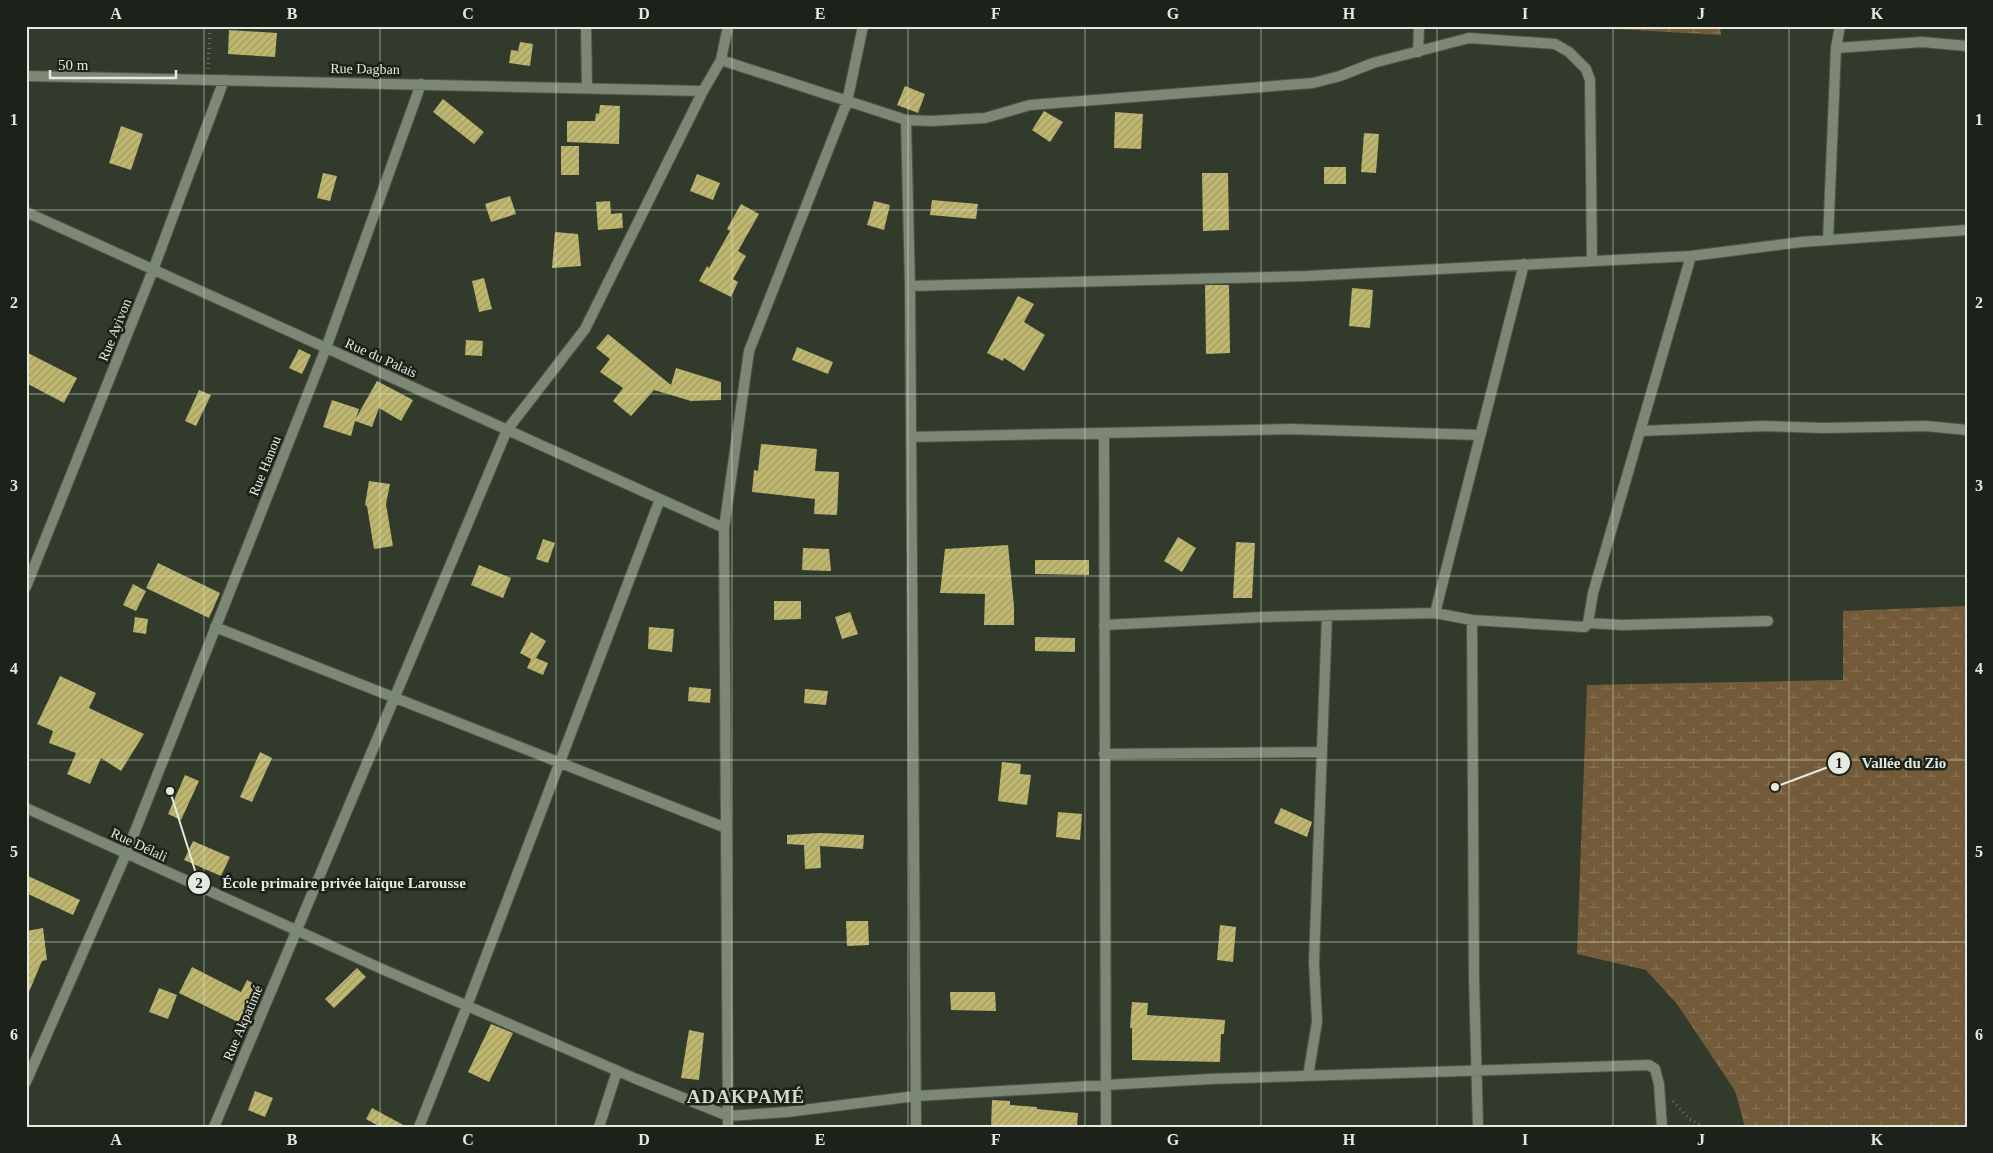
<svg xmlns="http://www.w3.org/2000/svg" width="1993" height="1153" viewBox="0 0 1993 1153" font-family="'Times New Roman',serif">
<style>
.wetland{fill:url(#wetland-marsh)}
.building{fill:url(#building-hatch)}
.lines{fill:none;stroke-linecap:round;stroke-linejoin:round}
.minor-casing{stroke:#4f5649;stroke-width:12}
.path{stroke:#6c7466;stroke-width:3;stroke-dasharray:1 4;stroke-linecap:butt}
.minor{stroke:#7c8775;stroke-width:10}
.grid{fill:none;stroke:#e4eae0;stroke-width:1;stroke-opacity:0.55}
.labels{text-anchor:middle;dominant-baseline:central;stroke-width:5;stroke-linejoin:round;paint-order:stroke}
.street-label{font-size:14px;fill:#e4eae0;stroke:#1c2119}
.district-label{font-size:19px;font-weight:bold;letter-spacing:1px;fill:#d1dcc9;stroke:#1c2119}
.leader{fill:none;stroke:#e4eae0;stroke-width:2}
.callout-dot{fill:#e4eae0;stroke:#1c2119;stroke-width:2}
.mark-label{font-size:15px;text-anchor:middle;font-weight:bold;fill:#111}
.callout-label{font-size:15px;text-anchor:middle;font-weight:bold;fill:#e4eae0;stroke:#1c2119;stroke-width:5;stroke-linejoin:round;paint-order:stroke}
.neatline{fill:none;stroke:#e4eae0;stroke-width:2}
.grid-label{font-size:16px;text-anchor:middle;font-weight:bold;fill:#e4eae0}
</style>
<defs>
<pattern id="wetland-marsh" width="20" height="14" patternUnits="userSpaceOnUse" patternTransform="scale(1.25)"><rect width="20" height="14" fill="#735b39"/><path d="M1 5h8M5 5V1M11 12h8M15 12V8" fill="none" stroke="#877355"/></pattern>
<pattern id="building-hatch" width="6" height="6" patternUnits="userSpaceOnUse" patternTransform="scale(1.25)"><rect width="6" height="6" fill="#bfb76f"/><path d="M-1 1l2-2M0 6l6-6M5 7l2-2" fill="none" stroke="#a09b64"/></pattern>
</defs>
<rect width="100%" height="100%" fill="#323b2b"/>
<path class="wetland" d="M 1562,26 L 1720,26 L 1721,35 Z
M 1967,606 L 1967,1127 L 1745,1127 L 1735,1091 L 1677,1004 L 1646,970 L 1577,954 L 1587,685 L 1843,680 L 1843,611 Z"/>
<path class="building" d="M 229,30 L 277,33 L 275,57 L 228,54 Z
M 520,42 L 533,44 L 530,66 L 509,63 L 511,50 L 518,51 Z
M 905,86 L 925,94 L 918,113 L 897,105 Z
M 443,99 L 484,132 L 474,144 L 433,112 Z
M 600,105 L 620,106 L 619,144 L 567,142 L 567,121 L 595,121 L 596,113 L 599,114 Z
M 1044,111 L 1063,122 L 1050,142 L 1032,130 Z
M 1115,112 L 1143,114 L 1141,149 L 1114,148 Z
M 121,126 L 143,134 L 131,170 L 109,163 Z
M 1364,133 L 1379,134 L 1376,173 L 1361,172 Z
M 561,146 L 579,146 L 579,175 L 561,175 Z
M 1324,167 L 1346,167 L 1346,184 L 1324,184 Z
M 323,173 L 337,176 L 330,201 L 317,198 Z
M 1202,173 L 1228,173 L 1229,230 L 1203,231 Z
M 697,174 L 720,183 L 713,200 L 690,191 Z
M 510,196 L 516,214 L 491,222 L 485,204 Z
M 932,200 L 978,204 L 976,219 L 930,215 Z
M 610,201 L 611,214 L 622,213 L 623,228 L 598,230 L 596,202 Z
M 874,201 L 890,205 L 884,230 L 867,225 Z
M 741,204 L 759,214 L 738,251 L 746,256 L 733,279 L 738,282 L 731,297 L 699,281 L 707,266 L 709,268 L 730,231 L 727,229 Z
M 555,232 L 578,234 L 581,266 L 552,268 Z
M 484,278 L 492,309 L 479,312 L 472,281 Z
M 1205,285 L 1229,285 L 1230,353 L 1206,354 Z
M 1352,288 L 1373,290 L 1370,328 L 1349,326 Z
M 1018,296 L 1034,304 L 1024,322 L 1045,335 L 1024,371 L 1004,358 L 1003,361 L 987,353 Z
M 608,334 L 671,385 L 676,368 L 721,382 L 721,400 L 691,401 L 654,390 L 631,416 L 613,401 L 623,388 L 600,372 L 610,359 L 596,348 Z
M 466,340 L 483,341 L 482,356 L 465,355 Z
M 797,347 L 833,362 L 828,374 L 792,360 Z
M 299,349 L 311,355 L 302,374 L 289,368 Z
M 26,352 L 77,378 L 64,403 L 26,383 Z
M 377,381 L 413,400 L 401,421 L 379,408 L 372,427 L 355,421 L 351,436 L 323,427 L 332,400 L 359,409 L 356,418 Z
M 199,390 L 211,395 L 196,426 L 185,421 Z
M 761,444 L 817,449 L 815,471 L 839,472 L 837,515 L 814,514 L 815,499 L 752,492 L 754,470 L 758,471 Z
M 369,481 L 390,484 L 386,504 L 393,546 L 374,549 L 367,506 L 365,505 Z
M 1178,537 L 1196,548 L 1182,572 L 1164,561 Z
M 543,539 L 555,543 L 548,563 L 536,559 Z
M 1236,542 L 1255,543 L 1252,598 L 1233,598 Z
M 1008,545 L 1014,606 L 1014,625 L 984,625 L 985,594 L 940,593 L 945,549 Z
M 803,548 L 829,549 L 831,571 L 802,570 Z
M 1035,560 L 1089,560 L 1089,575 L 1035,574 Z
M 158,563 L 220,593 L 209,618 L 146,588 Z
M 479,565 L 511,578 L 503,598 L 471,585 Z
M 133,584 L 146,591 L 136,611 L 123,605 Z
M 774,601 L 801,601 L 801,619 L 774,620 Z
M 850,612 L 858,634 L 842,639 L 835,617 Z
M 135,617 L 148,619 L 146,634 L 133,632 Z
M 649,627 L 674,629 L 672,652 L 648,649 Z
M 531,632 L 546,641 L 536,658 L 548,663 L 543,675 L 527,668 L 531,659 L 520,653 Z
M 1035,637 L 1075,638 L 1075,652 L 1035,651 Z
M 60,676 L 96,693 L 89,708 L 144,734 L 121,771 L 101,758 L 90,784 L 67,774 L 76,753 L 49,743 L 53,731 L 37,724 Z
M 689,687 L 711,689 L 710,703 L 688,701 Z
M 805,689 L 828,691 L 826,705 L 804,703 Z
M 260,752 L 272,758 L 252,802 L 240,797 Z
M 1002,762 L 1021,764 L 1020,774 L 1031,775 L 1027,805 L 998,801 Z
M 185,775 L 199,781 L 181,820 L 168,814 Z
M 1281,808 L 1312,822 L 1307,837 L 1274,823 Z
M 1058,812 L 1082,814 L 1080,840 L 1056,837 Z
M 820,833 L 864,835 L 863,849 L 820,846 L 821,868 L 805,869 L 804,845 L 787,844 L 787,835 Z
M 193,841 L 230,857 L 221,876 L 184,860 Z
M 26,875 L 80,900 L 73,915 L 26,893 Z
M 846,921 L 868,921 L 869,945 L 847,946 Z
M 1220,925 L 1236,927 L 1233,962 L 1217,960 Z
M 43,928 L 47,960 L 42,961 L 26,999 L 26,931 Z
M 192,967 L 241,992 L 247,980 L 262,988 L 244,1025 L 179,993 Z
M 357,968 L 366,977 L 334,1008 L 325,999 Z
M 159,988 L 177,995 L 168,1019 L 149,1012 Z
M 950,992 L 995,992 L 996,1011 L 951,1010 Z
M 1132,1002 L 1148,1003 L 1147,1015 L 1225,1020 L 1224,1034 L 1221,1034 L 1220,1062 L 1132,1060 L 1132,1028 L 1130,1028 Z
M 491,1024 L 513,1033 L 489,1082 L 468,1072 Z
M 689,1030 L 704,1033 L 699,1080 L 681,1078 Z
M 255,1091 L 273,1098 L 265,1117 L 248,1110 Z
M 992,1100 L 1010,1101 L 1010,1105 L 1037,1107 L 1037,1109 L 1078,1113 L 1077,1127 L 991,1127 Z
M 372,1108 L 407,1127 L 380,1127 L 366,1119 Z"/>
<g class="lines">
<defs>
<path id="minor" d="M 586,26 L 587,88
M 1836,48 L 1922,42 L 1967,46
M 1418,52 L 1419,26
M 721,60 L 906,120 L 931,121 L 985,118 L 1030,105 L 1313,83 L 1340,76 L 1373,63 L 1469,38 L 1555,44 L 1569,52 L 1586,69 L 1590,80 L 1592,261
M 26,76 L 703,91
M 906,120 L 910,286 L 916,1127
M 26,212 L 724,528
M 1828,240 L 1836,48 L 1840,26
M 910,286 L 1307,276 L 1691,256 L 1801,242 L 1967,230
M 1640,431 L 1765,426 L 1823,428 L 1926,426 L 1967,430
M 1104,433 L 1106,1127
M 911,437 L 1290,429 L 1480,435
M 26,587 L 153,270 L 224,80
M 1435,613 L 1524,264
M 1472,620 L 1474,978 L 1478,1127
M 1588,623 L 1622,625 L 1768,621
M 1104,625 L 1264,617 L 1435,613 L 1472,620 L 1585,627 L 1588,623 L 1593,593 L 1691,256
M 215,627 L 726,828
M 1104,754 L 1322,752
M 26,808 L 382,969 L 634,1078 L 728,1116 L 787,1112 L 916,1096 L 1210,1079 L 1649,1065 L 1655,1069 L 1659,1084 L 1662,1127
M 1308,1076 L 1317,1022 L 1314,962 L 1327,616
M 26,1082 L 126,854 L 326,348 L 421,84
M 214,1127 L 507,430 L 585,329 L 703,91 L 721,60 L 728,26
M 419,1127 L 467,1006 L 660,499
M 599,1127 L 617,1071
M 728,1127 L 724,528 L 749,351 L 847,102 L 863,26"/>
</defs>
<use href="#minor" class="minor-casing"/>
<path class="path" d="M 208,69 L 210,26
M 1673,1101 L 1689,1119 L 1705,1127"/>
<use href="#minor" class="minor"/>
</g>
<path class="grid" d="M 204,26 L 204,1127M 380,26 L 380,1127M 556,26 L 556,1127M 732,26 L 732,1127M 908,26 L 908,1127M 1085,26 L 1085,1127M 1261,26 L 1261,1127M 1437,26 L 1437,1127M 1613,26 L 1613,1127M 1789,26 L 1789,1127M 26,210 L 1967,210M 26,394 L 1967,394M 26,576 L 1967,576M 26,760 L 1967,760M 26,942 L 1967,942"/>
<g class="labels">
<g class="street-label">
<text transform="translate(365 69) rotate(1)">Rue Dagban</text>
<text transform="translate(115 330) rotate(-68)">Rue Ayivon</text>
<text transform="translate(381 358) rotate(24)">Rue du Palais</text>
<text transform="translate(265 466) rotate(-68)">Rue Hanou</text>
<text transform="translate(139 845) rotate(25)">Rue Délali</text>
<text transform="translate(243 1023) rotate(-67)">Rue Akpatimé</text>
</g>
<g class="district-label">
<text x="746" y="1096">ADAKPAMÉ</text>
</g>
</g>
<path class="leader" d="M1775 787L1839 763M170 791L199 883"/>
<g class="callout-dot">
<circle cx="1775" cy="787" r="5"/>
<circle cx="170" cy="791" r="5"/>
<circle cx="1839" cy="763" r="12"/>
<circle cx="199" cy="883" r="12"/>
</g>
<g class="mark-label">
<text x="1839" y="768">1</text>
<text x="199" y="888">2</text>
</g>
<g class="callout-label">
<text x="1904" y="768">Vallée du Zio</text>
<text x="344" y="888">École primaire privée laïque Larousse</text>
</g>
<rect width="1993" height="1153" fill="none" stroke="#1c2119" stroke-width="55"/>
<path d="M50 70v8h126v-8" fill="none" stroke="#e4eae0" stroke-width="2.5"/>
<text x="58" y="70" font-size="15" fill="#e4eae0" stroke="#1c2119" stroke-width="4" paint-order="stroke">50 m</text>
<rect x="28" y="28" width="1938" height="1098" class="neatline"/>
<g class="grid-label">
<text x="116" y="19">A</text>
<text x="292" y="19">B</text>
<text x="468" y="19">C</text>
<text x="644" y="19">D</text>
<text x="820" y="19">E</text>
<text x="996" y="19">F</text>
<text x="1173" y="19">G</text>
<text x="1349" y="19">H</text>
<text x="1525" y="19">I</text>
<text x="1701" y="19">J</text>
<text x="1877" y="19">K</text>
<text x="14" y="125">1</text>
<text x="1979" y="125">1</text>
<text x="14" y="308">2</text>
<text x="1979" y="308">2</text>
<text x="14" y="491">3</text>
<text x="1979" y="491">3</text>
<text x="14" y="674">4</text>
<text x="1979" y="674">4</text>
<text x="14" y="857">5</text>
<text x="1979" y="857">5</text>
<text x="14" y="1040">6</text>
<text x="1979" y="1040">6</text>
<text x="116" y="1145">A</text>
<text x="292" y="1145">B</text>
<text x="468" y="1145">C</text>
<text x="644" y="1145">D</text>
<text x="820" y="1145">E</text>
<text x="996" y="1145">F</text>
<text x="1173" y="1145">G</text>
<text x="1349" y="1145">H</text>
<text x="1525" y="1145">I</text>
<text x="1701" y="1145">J</text>
<text x="1877" y="1145">K</text>
</g>
</svg>
